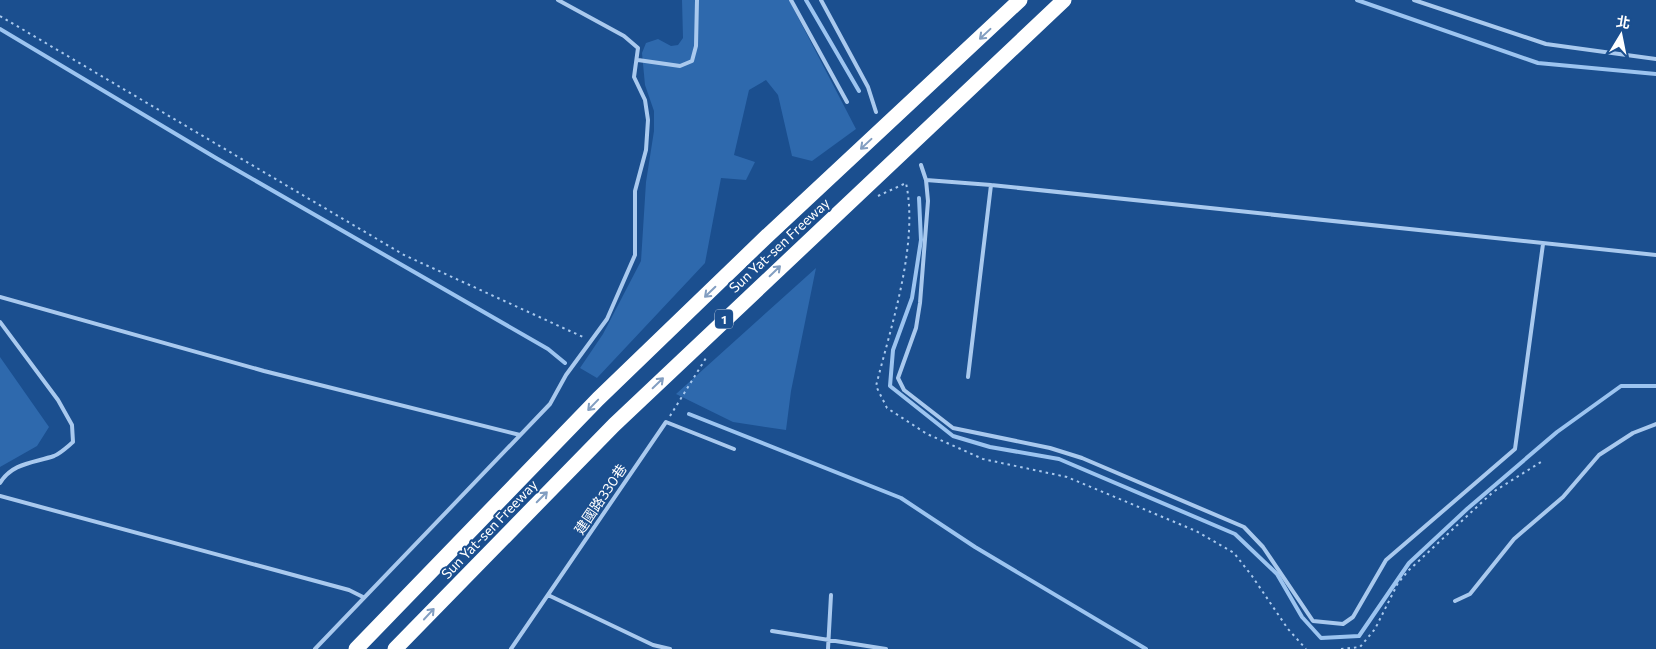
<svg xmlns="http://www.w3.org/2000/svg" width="1656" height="649" viewBox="0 0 1656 649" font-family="Commissioner,'Noto Sans TC',sans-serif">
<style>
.green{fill:#2e69ad}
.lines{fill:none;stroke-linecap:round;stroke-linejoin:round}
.stream{stroke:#9cc4f0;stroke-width:4}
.path{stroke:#a9c9ee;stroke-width:2;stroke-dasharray:2.5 4;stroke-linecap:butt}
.service{stroke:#a9c9ee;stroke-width:4}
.motorway{stroke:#fff;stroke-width:15}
.oneway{stroke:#829ec1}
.labels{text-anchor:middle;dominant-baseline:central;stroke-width:4;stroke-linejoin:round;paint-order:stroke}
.shield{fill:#1b4f8f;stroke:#bbcadd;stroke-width:1}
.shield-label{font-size:12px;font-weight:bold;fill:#fff}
.street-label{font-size:14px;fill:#fff;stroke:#1b4f8f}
</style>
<rect width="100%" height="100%" fill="#1b4f8f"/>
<path class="green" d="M 682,0 L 789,0 L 856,129 L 812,161 L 792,156 L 778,95 L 766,80 L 749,90 L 734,155 L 755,162 L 746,180 L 721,178 L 705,263 L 597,378 L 580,368 L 603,334 L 641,261 L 646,182 L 654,131 L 654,111 L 645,85 L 642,53 L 646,43 L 658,39 L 671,46 L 678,45 L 683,38 Z
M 816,268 L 791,391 L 786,430 L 733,422 L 676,394 Z
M 0,357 L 49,427 L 37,446 L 0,467 Z"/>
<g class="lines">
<path class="stream" d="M 806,0 L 859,91
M 1357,0 L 1538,63 L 1656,74
M 0,29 L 216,158 L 548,349 L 565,363
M 919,198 L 921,240 L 912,298 L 893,350 L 890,386 L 953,436 L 990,447 L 1059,459 L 1235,534 L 1277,574 L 1302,617 L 1321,638 L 1359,636 L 1409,563 L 1467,509 L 1557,432 L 1621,386 L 1656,386
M 689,414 L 901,498 L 975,547 L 1146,649"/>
<path class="path" d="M 0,16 L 404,255 L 583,337
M 878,196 L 906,183 C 919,244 891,326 876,386 L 887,408 L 927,434 L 983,459 L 1067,477 L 1196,531 L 1234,553 L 1252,576 L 1288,629 L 1306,649
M 670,416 L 706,358
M 1341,649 L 1360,647 L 1375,629 L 1398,583 L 1409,570 L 1493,492 L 1541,462"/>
<path class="service" d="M 791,0 L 847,102
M 821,0 L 868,87 L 876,112
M 1414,0 L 1546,44 L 1656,59
M 638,60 L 680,66 L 692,61 L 696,46 L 697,0
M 921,165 L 926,180 L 928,201 L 920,303 L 916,328 L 898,378 L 904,390 L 953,428 L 1050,448 L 1082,458 L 1244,527 L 1263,547 L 1313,621 L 1343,624 L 1353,617 L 1386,560 L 1515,449 L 1543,244
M 926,180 L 991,185 L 1656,255
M 0,297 L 264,371 L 520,435
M 0,322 L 58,400 L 72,425 L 73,442 C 67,447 61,453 54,456 C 33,463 12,463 0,483
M 968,377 L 991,185
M 0,496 L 349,590 L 363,597
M 548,595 L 653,645 L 670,649
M 1455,601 L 1470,594 L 1514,539 L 1563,497 L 1599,455 L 1633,433 L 1656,424
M 772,631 L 886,649
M 315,649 L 550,404 L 566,375 L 607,319 L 635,255 L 635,191 L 646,150 L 648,120 L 645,100 L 634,77 L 638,48 L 624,36 L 558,0
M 511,649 L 666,422 L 734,449
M 828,649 L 831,595"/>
<path class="motorway" d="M 356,649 L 598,399 L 767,236 L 1020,0
M 395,649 L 614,425 L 1064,0"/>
</g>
<defs><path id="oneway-shaft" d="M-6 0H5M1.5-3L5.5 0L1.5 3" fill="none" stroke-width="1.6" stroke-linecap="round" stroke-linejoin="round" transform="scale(1.25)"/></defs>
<g class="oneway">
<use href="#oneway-shaft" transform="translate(985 34) rotate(137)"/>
<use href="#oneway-shaft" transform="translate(866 144) rotate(137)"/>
<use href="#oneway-shaft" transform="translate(775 271) rotate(-44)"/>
<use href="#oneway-shaft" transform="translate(710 292) rotate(136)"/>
<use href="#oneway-shaft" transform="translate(658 383) rotate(-44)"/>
<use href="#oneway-shaft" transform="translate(593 405) rotate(134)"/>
<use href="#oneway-shaft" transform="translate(542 497) rotate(-45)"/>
<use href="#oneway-shaft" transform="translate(429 614) rotate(-47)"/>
</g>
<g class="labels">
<rect class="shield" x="715" y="309.5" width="18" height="19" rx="4"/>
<g class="shield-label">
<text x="724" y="319">1</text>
</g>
<g class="street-label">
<text transform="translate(779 245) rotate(-43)">Sun Yat-sen Freeway</text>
<text transform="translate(600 499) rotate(-56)">建國路330巷</text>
<text transform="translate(489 529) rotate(-46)">Sun Yat-sen Freeway</text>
</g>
</g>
<g transform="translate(1621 35) rotate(10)" stroke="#1b4f8f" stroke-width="4" paint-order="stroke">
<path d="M0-4L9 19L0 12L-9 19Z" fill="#ffffff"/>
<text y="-8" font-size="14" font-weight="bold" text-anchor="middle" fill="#ffffff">北</text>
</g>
</svg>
